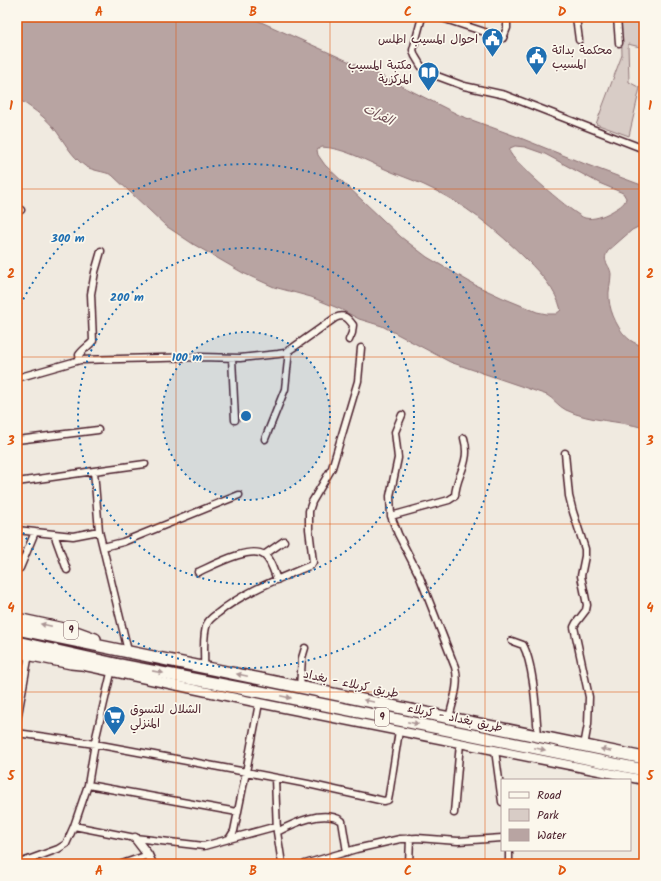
<svg xmlns="http://www.w3.org/2000/svg" width="661" height="881" viewBox="0 0 661 881" font-family="Kalam,'Playpen Sans Arabic',sans-serif">
<style>
.green{fill:#d8ccc6;stroke:#917678}
.water{fill:#b8a4a2;stroke:#8c6f72;fill-rule:evenodd}
.lines{fill:none;stroke-linecap:round;stroke-linejoin:round}
.street-casing{stroke:#4a1f2b;stroke-width:9}
.secondary-casing{stroke:#4a1f2b;stroke-width:11}
.highway-casing{stroke:#4a1f2b;stroke-width:14}
.street{stroke:#fbf7ec;stroke-width:6}
.secondary{stroke:#fbf7ec;stroke-width:8}
.highway{stroke:#fbf7ec;stroke-width:11}
.oneway{fill:#ab9695}
.grid{fill:none;stroke:#e0560e;stroke-width:1;stroke-opacity:0.55}
.ring{fill:none;stroke:#1f6fb2;stroke-width:2;stroke-dasharray:2 4}
.labels{text-anchor:middle;dominant-baseline:central;stroke-width:3.5;stroke-linejoin:round;paint-order:stroke}
.shield{fill:#fbf7ec;stroke:#7f6065;stroke-width:1}
.shield-label{font-size:11px;font-weight:bold;fill:#4a1f2b}
.poi-label{font-size:12px;fill:#4a1f2b;stroke:#fbf7ec;text-anchor:end}
.street-label{font-size:12px;fill:#4a1f2b;stroke:#fbf7ec}
.water-label{font-size:13px;font-style:italic;fill:#704e55;stroke:#fbf7ec}
.centre{fill:#1f6fb2;stroke:#fbf7ec;stroke-width:2}
.ring-label{font-size:12px;text-anchor:middle;font-weight:bold;fill:#1f6fb2;stroke:#fbf7ec;stroke-width:3.5;stroke-linejoin:round;paint-order:stroke}
.neatline{fill:none;stroke:#e0560e;stroke-width:1.5}
.grid-label{font-size:13px;text-anchor:middle;font-weight:bold;fill:#e0560e}
</style>
<rect width="100%" height="100%" fill="#f0eae0"/>
<filter id="ink" filterUnits="userSpaceOnUse"><feTurbulence type="fractalNoise" baseFrequency=".025" numOctaves="2"/><feDisplacementMap in="SourceGraphic" scale="8" xChannelSelector="R" yChannelSelector="G"/><feConvolveMatrix kernelMatrix="1 2 1 2 8 2 1 2 1" color-interpolation-filters="sRGB"/></filter>
<g filter="url(#ink)">
<path class="green" d="M 621,17 L 644,17 L 644,48 L 628,44 L 629,82 L 640,88 L 629,136 L 596,124 L 622,55 Z"/>
<path class="water" d="M 17,17 L 250,17 L 390,80 L 461,116 L 518,137 L 585,164 L 644,186 L 644,224 L 632,230 L 608,251 C 601,262 610,264 611,274 C 611,282 608,291 609,299 C 610,313 619,332 630,340 C 634,343 640,345 644,347 L 644,428 C 618,420 591,422 566,410 C 558,406 554,399 547,395 L 450,362 L 382,326 L 359,319 L 340,309 L 311,297 L 274,287 L 243,273 L 193,244 L 166,226 L 112,175 C 103,171 93,171 85,166 C 71,156 64,141 54,128 C 43,115 30,107 17,98 ZM 515,146 L 525,147 L 545,154 L 599,183 L 623,193 L 626,198 C 625,205 617,208 611,212 C 603,216 594,220 585,218 C 575,216 516,164 511,154 C 509,152 510,151 510,148 ZM 322,147 C 343,148 365,160 385,169 C 398,175 411,179 424,185 C 464,203 497,230 527,260 C 541,274 556,290 561,310 L 556,314 L 547,314 L 537,312 L 503,298 L 475,285 L 427,257 L 401,237 L 325,165 L 318,155 L 317,150 Z"/>
<g class="lines">
<defs>
<path id="street" d="M 422,17 L 413,50 L 415,56 L 421,66 L 429,73 L 464,86 L 505,95 L 644,149
M 439,17 L 503,38 L 507,28 L 507,17
M 576,17 L 579,40
M 617,17 L 619,43
M 17,211 L 21,210
M 232,358 L 235,420
M 80,360 L 79,355 C 83,349 89,346 93,341 L 91,294 L 95,272 L 101,251
M 17,378 L 80,360 L 200,357 L 240,358 L 278,354 L 285,353 L 294,347 L 335,318 C 344,314 347,317 353,325 L 352,333 L 349,340
M 402,415 L 395,432 L 398,458 L 390,496 L 391,516 L 398,534 L 419,575 L 455,667 C 460,684 453,701 449,718
M 265,439 L 285,389 L 289,350
M 17,440 L 98,430
M 565,453 L 569,496 L 573,512 L 585,549 L 585,556 L 581,576 L 587,605 L 586,610 L 576,623 L 574,627 L 589,697 L 588,724 L 584,746
M 17,482 L 94,471
M 391,516 L 449,500 L 455,496 C 456,480 462,474 465,460 C 467,452 466,445 464,438
M 17,530 L 35,532
M 54,534 L 67,570
M 103,547 L 123,542 L 239,495
M 264,555 L 284,541
M 20,568 L 35,532 L 73,536 L 99,531
M 198,572 C 212,566 250,545 264,555 C 271,560 274,572 277,580
M 512,641 L 523,645 C 534,665 536,712 538,736
M 128,651 L 99,531 L 94,471 L 145,464
M 204,667 C 205,654 202,636 207,624 C 209,619 214,616 218,613 C 245,591 279,579 311,565 L 313,562 L 309,529 L 309,511 L 312,502 L 332,468 L 358,381 L 361,348
M 300,687 L 302,658 L 305,648
M 17,720 L 29,654
M 17,733 L 95,744 L 246,772 L 308,784 L 384,801 L 388,800 L 389,795 L 399,731
M 495,750 L 502,802
M 275,778 L 277,832 L 282,864
M 88,785 L 237,812
M 454,813 L 460,743
M 74,826 L 88,785 L 96,737 L 111,673
M 277,832 C 294,823 323,809 342,821 L 347,852
M 229,839 L 277,826
M 509,850 L 509,864
M 17,864 L 58,849 L 66,844 L 74,826 L 135,838 L 204,846 L 229,839 L 234,831 L 246,772 L 259,703
M 122,864 L 148,855
M 305,864 L 356,849 L 400,839 L 417,838 L 458,841 L 502,838
M 409,864 L 410,838"/>
<path id="secondary" d="M 85,666 L 259,703 L 644,780
M 135,838 L 148,855 L 152,864"/>
<path id="highway" d="M 17,619 L 73,631 L 95,639
M 17,629 L 644,758
M 17,642 L 120,665 L 261,692 L 644,770
M 17,652 L 71,663 L 91,665"/>
</defs>
<use href="#street" class="street-casing"/>
<use href="#secondary" class="secondary-casing"/>
<use href="#highway" class="highway-casing"/>
<use href="#street" class="street"/>
<use href="#secondary" class="secondary"/>
<use href="#highway" class="highway"/>
</g>
<defs><path id="oneway-solid" d="M-6-.8H1V-3.2L6.5 0L1 3.2V.8H-6Z"/></defs>
<g class="oneway">
<use href="#oneway-solid" transform="translate(46 625) rotate(-168)"/>
<use href="#oneway-solid" transform="translate(158 672) rotate(11)"/>
<use href="#oneway-solid" transform="translate(242 675) rotate(-168)"/>
<use href="#oneway-solid" transform="translate(286 697) rotate(12)"/>
<use href="#oneway-solid" transform="translate(369 701) rotate(-168)"/>
<use href="#oneway-solid" transform="translate(413 723) rotate(12)"/>
<use href="#oneway-solid" transform="translate(540 749) rotate(12)"/>
<use href="#oneway-solid" transform="translate(606 750) rotate(-168)"/>
</g>
</g>
<path class="grid" d="M 176,17 L 176,864M 330,17 L 330,864M 485,17 L 485,864M 17,189 L 644,189M 17,357 L 644,357M 17,524 L 644,524M 17,692 L 644,692"/>
<circle cx="246" cy="416" r="84" fill="#1f6fb2" fill-opacity=".12"/>
<g class="ring">
<circle cx="246" cy="416" r="84"/>
<circle cx="246" cy="416" r="168"/>
<path d="M18 310A252 252 0 1 1 18 522"/>
</g>
<defs>
<symbol id="civic-pin" viewBox="-11 -11 22 30"><path d="M0 17L-7.5 6A9.5 9.5 0 1 1 7.5 6Z" fill="#1f6fb2" stroke="#fbf7ec"/><path d="M-.6-6.5H3V-4.5H.6V-3L4-1V1h2V6H-6V1h2V-1L-.6-3ZM-1.2 2.5V6h2.4V2.5Z" fill="#fff"/></symbol>
<symbol id="library-pin" viewBox="-11 -11 22 30"><path d="M0 17L-7.5 6A9.5 9.5 0 1 1 7.5 6Z" fill="#1f6fb2" stroke="#fbf7ec"/><path d="M-6-4Q-3-5.5-.7-3.5V5Q-3 3-6 4ZM6-4Q3-5.5 .7-3.5V5Q3 3 6 4Z" fill="#fff"/></symbol>
<symbol id="supermarket-pin" viewBox="-11 -11 22 30"><path d="M0 17L-7.5 6A9.5 9.5 0 1 1 7.5 6Z" fill="#1f6fb2" stroke="#fbf7ec"/><path d="M-6-5.5h2.5l.6 2H6L4.5 2H-2.5L-4.4-4H-6ZM-1.5 3.2a1.3 1.3 0 1 0 .1 0ZM3 3.2a1.3 1.3 0 1 0 .1 0Z" fill="#fff"/></symbol>
</defs>
<g fill-rule="evenodd">
<use href="#civic-pin" x="480" y="26" width="25" height="34"/>
<use href="#civic-pin" x="524" y="44" width="25" height="34"/>
<use href="#library-pin" x="416" y="60" width="25" height="34"/>
<use href="#supermarket-pin" x="102" y="704" width="25" height="34"/>
</g>
<g class="labels">
<g class="shield">
<rect x="64" y="621" width="14" height="18" rx="3"/>
<rect x="375" y="708" width="14" height="18" rx="3"/>
</g>
<g class="shield-label">
<text x="71" y="630">9</text>
<text x="382" y="717">9</text>
</g>
<g class="poi-label">
<text x="478" y="39">احوال المسيب اطلس</text>
<text x="552" y="50" text-anchor="start">محكمة بدائة<tspan x="552" dy="14">المسيب</tspan></text>
<text x="412" y="65">مكتبة المسيب<tspan x="412" dy="14">المركزية</tspan></text>
<text x="130" y="709" text-anchor="start">الشلال للتسوق<tspan x="130" dy="14">المنزلي</tspan></text>
</g>
<g class="street-label">
<text transform="translate(351 684) rotate(12)">طريق كربلاء - بغداد</text>
<text transform="translate(455 718) rotate(12)">طريق بغداد - كربلاء</text>
</g>
<g class="water-label">
<text transform="translate(378 115) rotate(27)">الفرات</text>
</g>
</g>
<circle cx="246" cy="416" r="6" class="centre"/>
<g class="ring-label">
<text x="68" y="242">300 m</text>
<text x="127" y="301">200 m</text>
<text x="187" y="361">100 m</text>
</g>
<rect width="661" height="881" fill="none" stroke="#fbf7ec" stroke-width="44"/>
<rect x="501" y="779" width="130" height="72" fill="#fbf7ec" stroke="#b4a19f"/>
<rect x="509" y="792" width="20" height="6" fill="#fbf7ec" stroke="#b4a19f"/>
<text x="537" y="799" font-size="12" fill="#4a1f2b">Road</text>
<rect x="509" y="809" width="20" height="12" fill="#d8ccc6" stroke="#b4a19f"/>
<text x="537" y="819" font-size="12" fill="#4a1f2b">Park</text>
<rect x="509" y="829" width="20" height="12" fill="#b8a4a2" stroke="#b4a19f"/>
<text x="537" y="839" font-size="12" fill="#4a1f2b">Water</text>
<rect x="22" y="22" width="617" height="837" class="neatline"/>
<g class="grid-label">
<text x="99" y="16">A</text>
<text x="253" y="16">B</text>
<text x="408" y="16">C</text>
<text x="562" y="16">D</text>
<text x="11" y="110">1</text>
<text x="650" y="110">1</text>
<text x="11" y="278">2</text>
<text x="650" y="278">2</text>
<text x="11" y="445">3</text>
<text x="650" y="445">3</text>
<text x="11" y="612">4</text>
<text x="650" y="612">4</text>
<text x="11" y="780">5</text>
<text x="650" y="780">5</text>
<text x="99" y="875">A</text>
<text x="253" y="875">B</text>
<text x="408" y="875">C</text>
<text x="562" y="875">D</text>
</g>
</svg>
